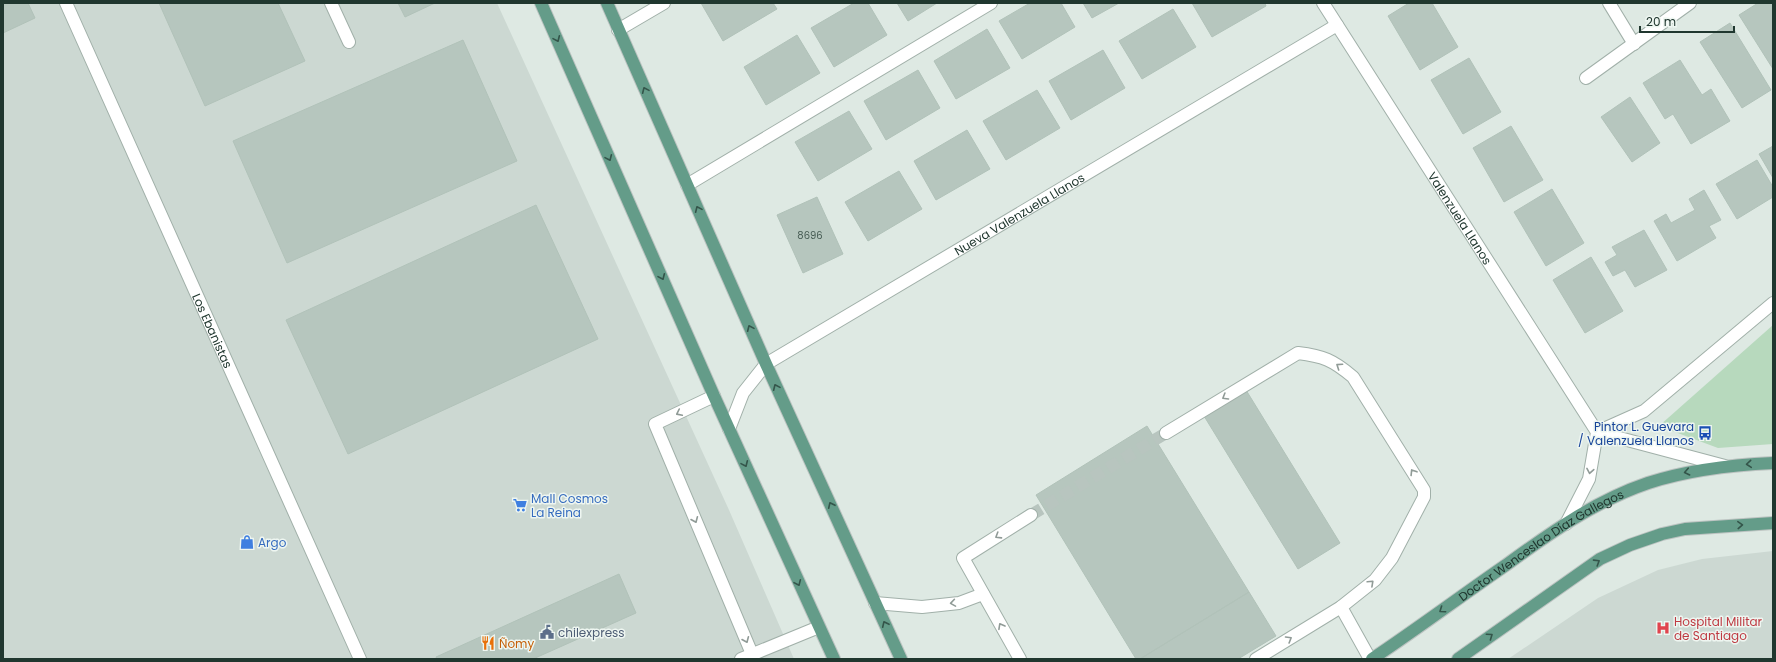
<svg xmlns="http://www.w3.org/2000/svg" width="1776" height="662" viewBox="0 0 1776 662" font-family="Poppins,sans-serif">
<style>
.built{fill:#ccd8d2}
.green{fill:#b7d9bd}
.building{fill:#b6c6be;stroke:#b1c2b9}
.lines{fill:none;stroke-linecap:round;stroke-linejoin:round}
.minor-tunnel{stroke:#b8c5bf;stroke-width:12;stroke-dasharray:12 6;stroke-linecap:butt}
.minor-casing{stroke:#a1b0a9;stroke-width:14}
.major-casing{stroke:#bcc3c1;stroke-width:14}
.minor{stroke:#fff;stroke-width:12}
.major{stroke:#649c89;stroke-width:12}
.oneway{stroke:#34554a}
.oneway2{stroke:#909b97}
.labels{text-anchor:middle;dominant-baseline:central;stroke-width:3;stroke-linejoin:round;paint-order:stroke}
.number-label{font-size:10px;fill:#465b53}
.street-label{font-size:12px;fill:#20372f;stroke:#eef6f1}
.transit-label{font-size:12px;fill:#164399;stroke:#eef6f1;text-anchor:end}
.shop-label{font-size:12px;fill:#366cbe;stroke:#eef6f1;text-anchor:start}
.health-label{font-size:12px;fill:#be3a42;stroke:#eef6f1;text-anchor:start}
.service-label{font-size:12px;fill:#4e5e75;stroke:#eef6f1;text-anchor:start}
.food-label{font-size:12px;fill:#c56008;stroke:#eef6f1;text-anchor:start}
</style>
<rect width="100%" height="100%" fill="#dee9e3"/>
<path class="built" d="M 3,3 L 497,3 L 729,510 L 794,659 L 3,659 Z
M 1773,551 L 1773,659 L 1508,659 L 1598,598 L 1658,570 L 1702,559 Z"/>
<path class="green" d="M 1773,325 L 1773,444 L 1718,448 L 1659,426 Z"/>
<path class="building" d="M 3,3 L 28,3 L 35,18 L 3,33 Z
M 159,3 L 278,3 L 305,61 L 205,106 Z
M 398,3 L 435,3 L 405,17 Z
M 701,3 L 773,3 L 777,9 L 723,41 Z
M 854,3 L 868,3 L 887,35 L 834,67 L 811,28 Z
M 897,3 L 937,3 L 908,21 Z
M 1030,3 L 1061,3 L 1075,27 L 1022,59 L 999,21 Z
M 1083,3 L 1119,3 L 1092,18 Z
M 1192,3 L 1265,3 L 1266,6 L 1212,37 Z
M 1409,3 L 1432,3 L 1458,47 L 1420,70 L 1388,16 Z
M 1758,3 L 1773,3 L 1773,69 L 1739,15 Z
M 1173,9 L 1196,47 L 1142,79 L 1119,41 Z
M 1730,23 L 1771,90 L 1742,108 L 1700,42 Z
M 987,29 L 1010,68 L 956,99 L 934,61 Z
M 797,35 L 820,73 L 766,105 L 744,67 Z
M 463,40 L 517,161 L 287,263 L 233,141 Z
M 1103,50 L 1125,88 L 1071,120 L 1049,81 Z
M 1469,58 L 1501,112 L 1463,134 L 1431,80 Z
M 1680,60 L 1702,95 L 1711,89 L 1730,121 L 1691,144 L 1673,114 L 1665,119 L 1643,83 Z
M 918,70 L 940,108 L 886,140 L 864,101 Z
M 1037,90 L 1060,128 L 1006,160 L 983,121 Z
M 1630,97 L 1660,143 L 1632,162 L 1601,117 Z
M 849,111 L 872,149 L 818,181 L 795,142 Z
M 1511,126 L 1543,180 L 1504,202 L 1473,148 Z
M 967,130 L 990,169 L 936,200 L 914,161 Z
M 1773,146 L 1773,178 L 1759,154 Z
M 1757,160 L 1773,187 L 1773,197 L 1737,219 L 1716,184 Z
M 899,171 L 922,209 L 868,241 L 845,202 Z
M 1552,189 L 1584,243 L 1546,266 L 1514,212 Z
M 1704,190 L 1721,220 L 1709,226 L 1716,238 L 1677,261 L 1654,221 L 1666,214 L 1671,223 L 1695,210 L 1689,199 Z
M 817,197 L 843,254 L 803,273 L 777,215 Z
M 536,205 L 598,339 L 348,454 L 286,320 Z
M 1644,230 L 1667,270 L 1635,287 L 1625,270 L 1613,276 L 1605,262 L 1617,255 L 1612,247 Z
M 1591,257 L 1623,311 L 1585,333 L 1553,280 Z
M 1246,390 L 1340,543 L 1298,569 L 1204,416 Z
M 1147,426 L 1249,592 L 1140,659 L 1136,659 L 1036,495 Z
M 619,574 L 636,613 L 533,659 L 437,659 L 436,657 Z
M 1249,592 L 1276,636 L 1238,659 L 1140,659 Z"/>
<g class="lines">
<path class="minor-tunnel" d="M 1031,515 L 1166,433"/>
<defs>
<g id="minor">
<path id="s1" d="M 66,3 L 360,659"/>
<path d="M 331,3 L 349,42"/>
<path id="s2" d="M 1323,3 L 1597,432 L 1589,479 L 1566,524"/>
<path d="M 1609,3 L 1634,44"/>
<path d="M 618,30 L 664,3"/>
<path d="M 1586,78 L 1690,3"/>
<path d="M 687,185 L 991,3"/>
<path d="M 714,396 L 655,424 L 752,654"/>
<path id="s3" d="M 729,429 L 743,393 L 766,364 L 1337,25"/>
<path d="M 1597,432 L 1644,411 L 1773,303"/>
<path d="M 1597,432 L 1725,466"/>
<path d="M 1166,433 L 1298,353 C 1323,356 1333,360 1353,377 L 1424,490 L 1424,497 L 1392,558 L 1375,580 L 1341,607 L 1256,659"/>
<path d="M 875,603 L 922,607 L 959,603 L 983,594"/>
<path d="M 1341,607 L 1370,659"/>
<path d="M 741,659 L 819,627"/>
<path d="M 1020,659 L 963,558 L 1031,515"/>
</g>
<g id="major">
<path d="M 541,3 L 714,396 L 834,659"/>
<path d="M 607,3 L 766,364 L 901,659"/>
<path id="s4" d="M 1372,659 C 1417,629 1461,596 1506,565 C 1550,533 1595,501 1648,483 C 1688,470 1730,465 1773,463"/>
<path d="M 1458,659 L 1600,559 L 1630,545 L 1662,534 L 1685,529 L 1773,523"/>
</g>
</defs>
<use href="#minor" class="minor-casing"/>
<use href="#major" class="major-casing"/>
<use href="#minor" class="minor"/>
<use href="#major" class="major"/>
</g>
<defs><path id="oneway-chevron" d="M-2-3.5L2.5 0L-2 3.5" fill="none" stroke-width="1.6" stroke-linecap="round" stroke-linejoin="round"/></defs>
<g class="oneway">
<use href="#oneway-chevron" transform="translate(557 39) rotate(66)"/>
<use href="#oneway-chevron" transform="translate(645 90) rotate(-114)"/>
<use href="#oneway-chevron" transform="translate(609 158) rotate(66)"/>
<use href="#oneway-chevron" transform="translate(698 209) rotate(-114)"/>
<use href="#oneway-chevron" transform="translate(662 277) rotate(66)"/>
<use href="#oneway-chevron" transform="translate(750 328) rotate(-114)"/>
<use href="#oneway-chevron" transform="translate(776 387) rotate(-114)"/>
<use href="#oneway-chevron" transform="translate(745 464) rotate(66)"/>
<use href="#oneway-chevron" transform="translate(1749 464) rotate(175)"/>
<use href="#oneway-chevron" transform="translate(1687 472) rotate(168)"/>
<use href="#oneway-chevron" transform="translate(831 505) rotate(-115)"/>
<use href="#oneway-chevron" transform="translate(1740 525) rotate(-3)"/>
<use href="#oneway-chevron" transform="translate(1597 562) rotate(-32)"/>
<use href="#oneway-chevron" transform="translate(798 583) rotate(66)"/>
<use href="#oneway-chevron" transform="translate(1442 610) rotate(145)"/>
<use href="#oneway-chevron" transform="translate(885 624) rotate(-115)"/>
<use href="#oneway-chevron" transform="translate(1490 636) rotate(-35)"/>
</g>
<g class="oneway2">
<use href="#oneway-chevron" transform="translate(1339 366) rotate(-146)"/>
<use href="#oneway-chevron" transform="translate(1225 397) rotate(149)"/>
<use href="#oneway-chevron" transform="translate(679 413) rotate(154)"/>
<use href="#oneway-chevron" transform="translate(1590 471) rotate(100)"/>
<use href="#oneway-chevron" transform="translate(1413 472) rotate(-122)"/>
<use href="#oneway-chevron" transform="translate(695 520) rotate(67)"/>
<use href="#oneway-chevron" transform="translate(998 536) rotate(148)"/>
<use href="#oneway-chevron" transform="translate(1371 583) rotate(-43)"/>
<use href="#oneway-chevron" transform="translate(953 603) rotate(171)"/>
<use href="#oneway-chevron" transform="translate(1001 626) rotate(-119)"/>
<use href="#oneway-chevron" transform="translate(1289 639) rotate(-31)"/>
<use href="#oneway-chevron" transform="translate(746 640) rotate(67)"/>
</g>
<defs>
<symbol id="bus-bare" viewBox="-9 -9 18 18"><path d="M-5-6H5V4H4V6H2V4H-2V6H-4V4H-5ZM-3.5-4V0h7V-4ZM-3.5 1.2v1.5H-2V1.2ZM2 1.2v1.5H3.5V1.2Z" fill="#1a4fb4" stroke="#eef6f1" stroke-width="2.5" paint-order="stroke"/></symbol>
<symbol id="supermarket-bare" viewBox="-9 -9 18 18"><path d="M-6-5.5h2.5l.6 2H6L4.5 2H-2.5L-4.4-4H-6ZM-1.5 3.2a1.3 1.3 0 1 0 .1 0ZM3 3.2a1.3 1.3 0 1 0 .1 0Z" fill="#3f7fe0" stroke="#eef6f1" stroke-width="2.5" paint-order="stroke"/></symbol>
<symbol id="shop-bare" viewBox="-9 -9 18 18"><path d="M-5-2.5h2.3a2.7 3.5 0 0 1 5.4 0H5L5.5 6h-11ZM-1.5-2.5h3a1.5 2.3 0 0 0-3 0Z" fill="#3f7fe0" stroke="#eef6f1" stroke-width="2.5" paint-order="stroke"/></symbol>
<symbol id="hospital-bare" viewBox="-9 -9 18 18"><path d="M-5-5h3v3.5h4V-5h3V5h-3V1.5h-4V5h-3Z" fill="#e0444e" stroke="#eef6f1" stroke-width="2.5" paint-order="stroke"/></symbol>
<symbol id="civic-bare" viewBox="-9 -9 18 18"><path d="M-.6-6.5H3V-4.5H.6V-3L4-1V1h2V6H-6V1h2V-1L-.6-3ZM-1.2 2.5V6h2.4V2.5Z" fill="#5c6f8a" stroke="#eef6f1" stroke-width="2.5" paint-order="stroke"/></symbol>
<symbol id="restaurant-bare" viewBox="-9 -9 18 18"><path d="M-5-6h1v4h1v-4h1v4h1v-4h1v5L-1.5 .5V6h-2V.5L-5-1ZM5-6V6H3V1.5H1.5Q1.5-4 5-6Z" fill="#e8710a" stroke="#eef6f1" stroke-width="2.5" paint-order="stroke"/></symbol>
</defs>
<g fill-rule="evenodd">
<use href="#bus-bare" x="1695" y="423" width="20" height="20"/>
<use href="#supermarket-bare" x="510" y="495" width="20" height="20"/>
<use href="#shop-bare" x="237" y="532" width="20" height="20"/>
<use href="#hospital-bare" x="1653" y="618" width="20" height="20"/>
<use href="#civic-bare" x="537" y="622" width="20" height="20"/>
<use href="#restaurant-bare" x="478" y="633" width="20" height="20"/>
</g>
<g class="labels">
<g class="number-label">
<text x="810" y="235">8696</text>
</g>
<g class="street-label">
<text stroke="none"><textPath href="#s3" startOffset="370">Nueva Valenzuela Llanos</textPath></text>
<text stroke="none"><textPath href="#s2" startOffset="255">Valenzuela Llanos</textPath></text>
<text stroke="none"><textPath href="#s1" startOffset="359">Los Ebanistas</textPath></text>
<text stroke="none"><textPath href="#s4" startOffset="204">Doctor Wenceslao Díaz Gallegos</textPath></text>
</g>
<g class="transit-label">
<text x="1694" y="426">Pintor L. Guevara<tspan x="1694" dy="14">/ Valenzuela Llanos</tspan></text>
</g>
<g class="shop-label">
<text x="531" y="498">Mall Cosmos<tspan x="531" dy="14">La Reina</tspan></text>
<text x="258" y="542">Argo</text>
</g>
<g class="health-label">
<text x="1674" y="621">Hospital Militar<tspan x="1674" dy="14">de Santiago</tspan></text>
</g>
<g class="service-label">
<text x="558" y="632">chilexpress</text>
</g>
<g class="food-label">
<text x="499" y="643">Ñomy</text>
</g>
</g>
<rect width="1776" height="662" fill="none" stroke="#20372f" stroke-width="8"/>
<path d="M1640 26v6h94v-6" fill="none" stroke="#20372f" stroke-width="2"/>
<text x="1646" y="26" font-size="12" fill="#20372f" stroke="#eef6f1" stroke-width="3" paint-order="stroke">20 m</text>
</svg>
